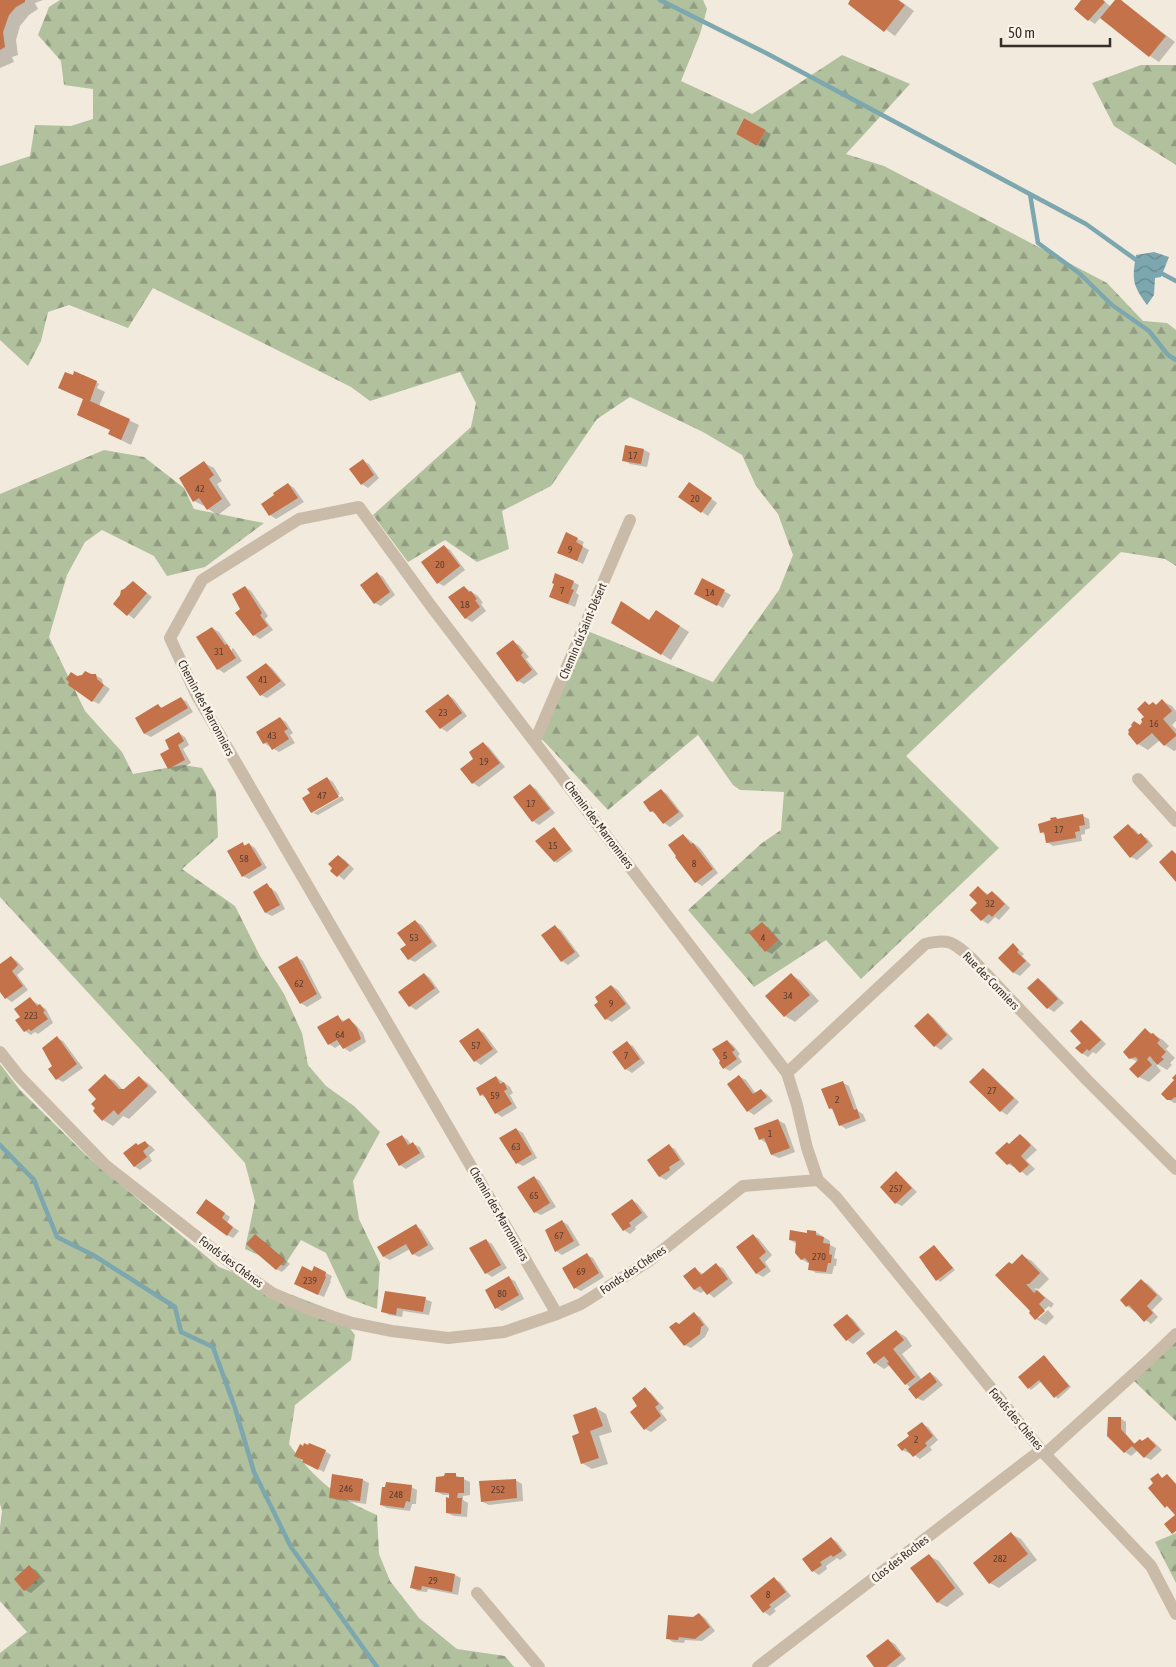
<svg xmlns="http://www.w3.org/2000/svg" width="1176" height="1667" viewBox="0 0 1176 1667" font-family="'Asap Condensed',sans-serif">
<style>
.forest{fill:url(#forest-firs);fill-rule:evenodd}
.water{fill:url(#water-waves)}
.shadow{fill:#0003}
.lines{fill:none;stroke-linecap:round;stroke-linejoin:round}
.stream{stroke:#7ca7ae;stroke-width:4.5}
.building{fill:#c37249}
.minor{stroke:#cabba9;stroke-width:12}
.labels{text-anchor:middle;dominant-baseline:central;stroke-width:5;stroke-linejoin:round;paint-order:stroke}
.number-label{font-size:10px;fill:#5a3f30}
.street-label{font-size:12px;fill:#372e28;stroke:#f9f3e9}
</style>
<defs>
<pattern id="forest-firs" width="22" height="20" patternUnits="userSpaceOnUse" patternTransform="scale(1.25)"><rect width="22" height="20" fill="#b1c09d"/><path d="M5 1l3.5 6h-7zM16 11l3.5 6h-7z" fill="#919c80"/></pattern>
<pattern id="water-waves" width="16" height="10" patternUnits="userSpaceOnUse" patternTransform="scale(1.25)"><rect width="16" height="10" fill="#7ca7ae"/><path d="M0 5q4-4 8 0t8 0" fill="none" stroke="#66888e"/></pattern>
</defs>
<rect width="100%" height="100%" fill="#f2eadd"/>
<path class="forest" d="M 60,0 L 703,0 L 707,9 L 700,34 L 681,81 L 752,114 L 842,55 L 910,84 L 846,154 L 884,166 L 1107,283 L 1143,321 L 1167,323 L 1176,330 L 1176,566 L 1165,559 L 1121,552 L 906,756 L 999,848 L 861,979 L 826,940 L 754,987 L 688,910 L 762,843 L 781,830 L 784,792 L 740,790 L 733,785 L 698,735 L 608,810 L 541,738 L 585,630 L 713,682 L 779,590 L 793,555 L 778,514 L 756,486 L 742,455 L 703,432 L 630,397 L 597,419 L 551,486 L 502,511 L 509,549 L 477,562 L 445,540 L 408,562 L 373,515 L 471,427 L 476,403 L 460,372 L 370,401 L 351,387 L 153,288 L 128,328 L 69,305 L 48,312 L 41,341 L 28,366 L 0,340 L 0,166 L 30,156 L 35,125 L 71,126 L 93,119 L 93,89 L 64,85 L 61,61 L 38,35 L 49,7 ZM 744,118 L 766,130 L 757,146 L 736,134 Z
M 1141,65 L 1176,65 L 1176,165 L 1114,126 L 1092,83 Z
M 104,450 L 144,457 L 184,488 L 194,509 L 264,523 L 205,567 L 167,576 L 154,556 L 102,530 L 85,542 L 67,575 L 49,637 L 85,711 L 122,752 L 133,774 L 183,765 L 202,768 L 216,792 L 218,837 L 182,869 L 235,906 L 260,956 L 284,994 L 302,1033 L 308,1065 L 326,1086 L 354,1106 L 380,1132 L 353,1181 L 359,1219 L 380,1263 L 377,1309 L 347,1298 L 326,1253 L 301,1240 L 284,1266 L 245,1249 L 255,1201 L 245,1163 L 0,897 L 0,494 Z
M 0,1064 L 20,1090 L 89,1158 L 219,1267 L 334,1311 L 349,1327 L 355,1335 L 351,1360 L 295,1405 L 289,1444 C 314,1479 337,1498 377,1515 L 379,1554 L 390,1581 L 419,1618 L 457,1649 L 505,1656 L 514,1667 L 0,1667 L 0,1653 L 27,1632 L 0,1601 L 0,1527 L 2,1511 L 0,1504 Z
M 1176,1341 L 1176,1421 L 1132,1379 Z
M 1176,1533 L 1176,1583 L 1155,1542 Z"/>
<path class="water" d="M 1154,252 L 1169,257 L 1161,277 L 1155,278 L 1154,295 L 1147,305 C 1132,285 1132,279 1136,255 Z"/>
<path class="shadow" d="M 0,0 L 43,0 L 35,3 L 38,9 L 29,15 L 20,26 L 16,40 L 18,55 L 12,57 L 14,62 L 0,68 Z
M 852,0 L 899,0 L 914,11 L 895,36 L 849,3 Z
M 1083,0 L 1103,0 L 1111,7 L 1117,0 L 1120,0 L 1175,42 L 1159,62 L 1150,56 L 1101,17 L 1095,24 L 1089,20 Z
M 745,120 L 771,134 L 764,148 L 737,134 Z
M 96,382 L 99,384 L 97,388 L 105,392 L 99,406 L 139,425 L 131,445 L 109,434 L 111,430 L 78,415 L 85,400 L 60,388 Z
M 644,450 L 650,453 L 647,467 L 630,464 L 624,460 Z
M 363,461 L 369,464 L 379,478 L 368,488 L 362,484 Z
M 204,463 L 214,468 L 222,481 L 217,484 L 231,505 L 218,515 L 208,509 L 206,505 L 204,506 L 194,501 Z
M 288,484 L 294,488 L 304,502 L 276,519 L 270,515 Z
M 696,487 L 717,503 L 708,516 L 680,497 Z
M 567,534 L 584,542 L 582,546 L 589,550 L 583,564 L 559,553 Z
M 444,546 L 450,550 L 465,570 L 444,586 L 438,583 Z
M 377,573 L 383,577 L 395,595 L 381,606 L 375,603 Z
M 703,580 L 731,595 L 723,608 L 696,593 Z
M 133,582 L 152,597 L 134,619 L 114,603 Z
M 573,582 L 579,585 L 576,593 L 579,595 L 575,607 L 557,600 Z
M 245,587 L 251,591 L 268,616 L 265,619 L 273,630 L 260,639 L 254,635 L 242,610 Z
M 464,587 L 478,596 L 483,603 L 481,604 L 486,611 L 472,622 L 465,618 Z
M 666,617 L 689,632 L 671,660 L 613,623 L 650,621 Z
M 212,628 L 219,632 L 228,645 L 231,647 L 227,647 L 232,651 L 232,648 L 234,649 L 242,661 L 224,673 L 218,669 Z
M 513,642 L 519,645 L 529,657 L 526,659 L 538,674 L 524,684 L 518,681 Z
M 266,664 L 272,668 L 286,685 L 267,698 L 261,695 Z
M 95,675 L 102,679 L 103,684 L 110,689 L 99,704 L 93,701 L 78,678 Z
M 448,695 L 454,699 L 467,716 L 447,732 L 441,728 Z
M 181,698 L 187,702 L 193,712 L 151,737 L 145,734 L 136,718 L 158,706 L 163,708 Z
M 1162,701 L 1172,706 L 1176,711 L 1176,721 L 1172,725 L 1176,729 L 1176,750 L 1174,751 L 1165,745 L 1160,740 L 1148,750 L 1138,744 L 1140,726 L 1144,722 L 1146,717 L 1145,703 L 1150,706 L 1153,703 L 1157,705 Z
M 280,718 L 286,722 L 293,733 L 290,735 L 295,743 L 279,752 L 264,743 Z
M 179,733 L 185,737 L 189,745 L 183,749 L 191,763 L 176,772 L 169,768 L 171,749 Z
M 483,743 L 489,747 L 505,767 L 479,787 L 473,783 L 475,759 Z
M 327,778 L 333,782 L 340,794 L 313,810 L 313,813 L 312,812 L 311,794 Z
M 530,785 L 536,789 L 555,813 L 539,825 L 533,821 L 515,797 Z
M 661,790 L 667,794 L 684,816 L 670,827 L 664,823 L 657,815 L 651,811 Z
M 342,796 L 344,800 L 318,815 L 313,813 Z
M 1083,816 L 1089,819 L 1090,828 L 1085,830 L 1085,834 L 1081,835 L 1082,841 L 1053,846 L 1047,842 L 1046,835 L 1041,832 L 1056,818 L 1059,820 Z
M 1128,826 L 1134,829 L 1140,835 L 1147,838 L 1153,846 L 1137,860 L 1131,857 Z
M 554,828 L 573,851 L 557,863 L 555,861 Z
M 683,835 L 700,848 L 718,873 L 702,886 L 696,882 Z
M 243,844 L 246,846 L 249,844 L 255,848 L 267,868 L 249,879 L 243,876 Z
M 339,856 L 345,860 L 354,869 L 344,880 L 332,870 Z
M 267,885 L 277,893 L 285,909 L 272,916 L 266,913 L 255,892 Z
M 978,888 L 989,895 L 992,892 L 998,896 L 1010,908 L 999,920 L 995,917 L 988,924 L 982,920 Z
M 415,921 L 422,925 L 437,946 L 415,962 L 408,959 L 407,945 Z
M 762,924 L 768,927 L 783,944 L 772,954 L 766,951 Z
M 555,927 L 561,930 L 580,956 L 568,965 L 562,961 Z
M 1013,945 L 1024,954 L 1022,956 L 1031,965 L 1020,976 L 1014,973 L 1000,958 Z
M 11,957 L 17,961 L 24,969 L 17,975 L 28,990 L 12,1002 L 6,998 L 0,990 L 0,966 Z
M 297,957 L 303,961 L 322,998 L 307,1007 L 301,1003 Z
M 424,974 L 430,978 L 440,992 L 416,1010 L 410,1006 Z
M 791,975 L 800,980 L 819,1001 L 795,1022 L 785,1016 L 767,996 Z
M 1038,979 L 1044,983 L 1064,1003 L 1054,1012 L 1048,1008 L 1029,988 Z
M 612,986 L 618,990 L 631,1008 L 612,1022 L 606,1019 Z
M 30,999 L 46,1009 L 53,1023 L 38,1034 L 35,1032 L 31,1035 L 25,1031 L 21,1017 Z
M 928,1014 L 934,1018 L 953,1039 L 941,1050 L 935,1046 L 916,1026 Z
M 338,1017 L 345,1022 L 349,1020 L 355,1024 L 363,1033 L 366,1042 L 350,1052 L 344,1048 L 341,1044 L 335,1048 L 329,1044 Z
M 1081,1022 L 1087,1025 L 1106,1044 L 1096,1054 L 1093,1052 L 1088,1057 L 1082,1053 Z
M 478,1029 L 484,1033 L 498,1052 L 481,1065 L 475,1061 L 461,1042 Z
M 1145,1030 L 1163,1040 L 1169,1046 L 1166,1049 L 1175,1058 L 1170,1063 L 1172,1065 L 1167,1070 L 1154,1062 L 1161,1071 L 1149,1082 L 1139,1077 L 1138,1062 L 1130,1058 Z
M 57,1038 L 63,1041 L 83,1068 L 63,1082 L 57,1079 L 54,1066 Z
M 727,1041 L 733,1045 L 740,1054 L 738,1056 L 742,1062 L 730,1071 L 724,1068 Z
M 627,1043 L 633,1046 L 645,1063 L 632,1073 L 626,1069 Z
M 983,1069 L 989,1073 L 1019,1102 L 1007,1115 L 1001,1111 L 971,1082 Z
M 105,1076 L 115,1081 L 123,1090 L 139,1077 L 148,1083 L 157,1092 L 129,1119 L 123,1116 L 113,1126 L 103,1120 L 98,1099 Z
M 1176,1076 L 1176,1103 L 1174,1103 L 1168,1099 L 1176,1080 Z
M 496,1077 L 510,1087 L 513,1093 L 510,1095 L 517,1108 L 502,1117 L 496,1113 L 486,1098 L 481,1095 Z
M 740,1077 L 746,1080 L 756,1094 L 761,1090 L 767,1094 L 773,1101 L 754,1115 L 748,1111 L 729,1084 Z
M 843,1083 L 849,1086 L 858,1111 L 863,1114 L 866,1121 L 846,1129 L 840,1125 L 834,1111 L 830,1108 Z
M 778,1120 L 785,1124 L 795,1152 L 779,1158 L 772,1155 L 767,1142 L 766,1143 L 760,1139 Z
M 516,1129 L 523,1133 L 537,1158 L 523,1166 L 517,1163 Z
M 1020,1135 L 1026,1139 L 1037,1150 L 1026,1160 L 1035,1169 L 1027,1176 L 1015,1166 L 1014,1167 L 1008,1164 L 1010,1145 Z
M 402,1136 L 408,1140 L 411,1145 L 413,1144 L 420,1147 L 425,1157 L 406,1169 L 400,1165 Z
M 145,1142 L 151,1146 L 155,1150 L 149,1155 L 152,1161 L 140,1170 L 134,1166 L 139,1146 Z
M 669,1146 L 675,1149 L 685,1164 L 666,1180 L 660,1177 L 648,1160 Z
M 896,1173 L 902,1177 L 917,1192 L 902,1206 L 896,1203 Z
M 534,1177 L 540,1181 L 556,1207 L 541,1215 L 535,1212 Z
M 632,1200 L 638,1204 L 648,1217 L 635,1227 L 636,1229 L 630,1234 L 624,1230 L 613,1215 Z
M 212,1204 L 230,1217 L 227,1223 L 239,1231 L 233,1238 L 227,1235 Z
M 562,1221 L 568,1225 L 580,1245 L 562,1255 L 556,1251 Z
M 416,1226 L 422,1230 L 434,1249 L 419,1257 L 413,1254 L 410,1249 L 390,1260 L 384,1257 L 379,1248 Z
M 816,1232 L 830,1241 L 830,1245 L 836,1248 L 834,1258 L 837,1259 L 836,1266 L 834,1266 L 832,1274 L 816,1273 L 810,1269 L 810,1262 L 808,1263 L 801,1259 L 797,1244 L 790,1240 Z
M 753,1235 L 759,1239 L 772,1255 L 765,1262 L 771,1271 L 763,1277 L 756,1273 Z
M 261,1239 L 290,1264 L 282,1272 L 276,1269 Z
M 486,1240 L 492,1244 L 507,1268 L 492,1277 L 486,1273 Z
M 934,1246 L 955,1270 L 940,1282 L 925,1266 Z
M 587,1255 L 593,1258 L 604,1277 L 581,1291 L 575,1288 Z
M 1022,1256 L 1032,1261 L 1049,1279 L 1039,1289 L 1034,1288 L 1054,1304 L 1051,1308 L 1049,1306 L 1037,1316 L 1039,1318 L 1050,1308 L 1048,1310 L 1054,1317 L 1046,1325 L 1036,1319 L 1030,1313 L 1031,1311 L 1012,1265 Z
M 716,1265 L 723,1268 L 733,1283 L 714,1298 L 705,1290 L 701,1293 L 695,1290 L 685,1277 L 695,1269 L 703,1274 Z
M 313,1272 L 326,1273 L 332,1276 L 330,1281 L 331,1281 L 324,1297 L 301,1287 Z
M 509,1278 L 515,1281 L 524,1299 L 502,1311 L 496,1308 Z
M 1141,1281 L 1148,1284 L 1163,1299 L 1152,1310 L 1158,1317 L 1151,1324 L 1127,1306 Z
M 425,1299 L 432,1302 L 429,1315 L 403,1311 L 402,1317 L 389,1315 L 383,1311 Z
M 694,1314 L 700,1317 L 709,1329 L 705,1337 L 691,1348 L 685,1345 L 680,1325 Z
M 847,1315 L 853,1319 L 865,1334 L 853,1344 L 847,1340 Z
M 896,1331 L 906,1337 L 912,1346 L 902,1354 L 922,1380 L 930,1373 L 936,1377 L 943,1385 L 923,1401 L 917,1398 L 911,1388 L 906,1384 L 890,1365 L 884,1369 L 875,1363 Z
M 1044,1356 L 1071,1387 L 1058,1399 L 1042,1381 L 1031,1390 L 1029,1388 Z
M 645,1389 L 651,1393 L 664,1408 L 660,1411 L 667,1420 L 651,1432 L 645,1429 L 638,1406 Z
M 596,1408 L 606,1414 L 612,1432 L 599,1436 L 608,1464 L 592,1469 L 582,1463 L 580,1434 Z
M 1120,1418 L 1126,1422 L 1126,1434 L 1135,1444 L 1148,1438 L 1154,1442 L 1162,1450 L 1151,1460 L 1145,1457 L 1138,1450 L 1131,1456 L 1125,1452 L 1109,1435 Z
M 922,1424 L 928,1427 L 938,1440 L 930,1447 L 932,1450 L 920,1459 L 910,1452 L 909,1453 L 902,1450 L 910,1436 Z
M 325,1451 L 331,1455 L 324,1472 L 310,1465 Z
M 455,1475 L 470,1482 L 470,1495 L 463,1496 L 463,1500 L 468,1503 L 467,1517 L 454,1516 L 447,1513 L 450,1495 L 443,1495 L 436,1491 Z
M 363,1480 L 369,1483 L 366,1504 L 337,1500 L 330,1497 Z
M 515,1480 L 522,1484 L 523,1501 L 489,1505 L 483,1502 Z
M 411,1487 L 417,1490 L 416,1504 L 412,1504 L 410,1511 L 387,1508 L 381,1505 Z
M 1011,1534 L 1021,1539 L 1037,1560 L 999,1588 L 990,1583 Z
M 831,1538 L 837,1542 L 847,1555 L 840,1560 L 837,1558 L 826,1566 L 827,1569 L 819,1575 L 813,1571 Z
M 929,1556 L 939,1561 L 964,1594 L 947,1607 L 937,1602 Z
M 29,1567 L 36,1570 L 45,1581 L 31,1593 L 25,1590 Z
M 416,1567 L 455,1575 L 461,1578 L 458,1595 L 428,1589 L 427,1592 L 417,1591 L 411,1587 Z
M 774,1579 L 780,1582 L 791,1596 L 774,1609 L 776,1611 L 770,1616 L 764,1612 L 752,1596 Z
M 699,1614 L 705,1618 L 715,1631 L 702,1641 L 685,1640 L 684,1643 L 673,1642 L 667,1638 Z
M 888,1640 L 895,1644 L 906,1659 L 896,1667 L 876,1667 Z"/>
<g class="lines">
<path class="stream" d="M 660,0 L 766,53 L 1086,224 L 1139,262
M 1030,194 L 1038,243 L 1079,273 L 1112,305 L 1149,331 L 1168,355 L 1176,360
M 1159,272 L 1176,281
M 0,1145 L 34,1180 L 57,1237 L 93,1255 L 175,1307 L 181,1332 L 213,1347 L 235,1408 L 254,1472 L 291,1547 L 377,1667"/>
</g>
<path class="building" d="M 0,0 L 25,0 L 25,2 L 16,7 L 9,15 L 3,32 L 5,47 L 0,50 Z
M 850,0 L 898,0 L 905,5 L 884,32 L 848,4 Z
M 1081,0 L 1103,0 L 1105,2 L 1088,21 L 1074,9 Z
M 1115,0 L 1121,0 L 1166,36 L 1149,57 L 1100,18 Z
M 744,118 L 766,130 L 757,146 L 736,134 Z
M 74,371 L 97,381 L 90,401 L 130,419 L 121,440 L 108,434 L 110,430 L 77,415 L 83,399 L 58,388 L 65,372 L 73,375 Z
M 625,445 L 644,449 L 641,464 L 622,461 Z
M 363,459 L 374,475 L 361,485 L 349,469 Z
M 204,461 L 214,475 L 209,479 L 222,499 L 207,510 L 199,498 L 193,502 L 179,478 Z
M 689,482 L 712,498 L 701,513 L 678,497 Z
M 288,483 L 298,498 L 269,516 L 261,504 L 274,495 L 273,493 Z
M 566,532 L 578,538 L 576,542 L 583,546 L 577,561 L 557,553 Z
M 444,545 L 460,566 L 437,584 L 421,562 Z
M 377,572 L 390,592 L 374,604 L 360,585 Z
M 555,573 L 574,581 L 571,589 L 574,590 L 568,604 L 549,597 L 554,584 L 552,583 Z
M 702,578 L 725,590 L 717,606 L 694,594 Z
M 133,581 L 147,593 L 127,616 L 113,604 L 120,595 L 121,590 L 124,589 Z
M 245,586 L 262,613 L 260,615 L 268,626 L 253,636 L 235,613 L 240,609 L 232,594 Z
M 464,586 L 469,592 L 471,591 L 477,599 L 475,600 L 480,607 L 465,619 L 448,597 Z
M 621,601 L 649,620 L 656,610 L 680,626 L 661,655 L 611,623 Z
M 212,627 L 225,645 L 227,644 L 236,658 L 217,670 L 196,637 Z
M 513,640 L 523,653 L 521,655 L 532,670 L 517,682 L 496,653 Z
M 266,663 L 281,681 L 260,696 L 246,677 Z
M 85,671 L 91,674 L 96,674 L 97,679 L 104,685 L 92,702 L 68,685 L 69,682 L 66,679 L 71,672 L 77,676 L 82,675 Z
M 448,694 L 462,713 L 440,729 L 425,711 Z
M 181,697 L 188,708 L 144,734 L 135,718 L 158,704 L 161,708 Z
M 1162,699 L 1172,711 L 1163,719 L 1176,734 L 1176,736 L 1164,746 L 1152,733 L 1137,745 L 1128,734 L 1129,732 L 1128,730 L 1132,726 L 1131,725 L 1134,721 L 1140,725 L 1142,722 L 1141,719 L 1144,717 L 1137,709 L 1145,701 L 1149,705 L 1153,702 L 1156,705 Z
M 280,717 L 288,729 L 284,731 L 289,739 L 272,750 L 267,742 L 263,744 L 256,732 Z
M 179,732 L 184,741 L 178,745 L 185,760 L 168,769 L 160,754 L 169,749 L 165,740 Z
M 483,742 L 500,763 L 472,784 L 460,769 L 473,759 L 469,752 Z
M 327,777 L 339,797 L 311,813 L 302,798 L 310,793 L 307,789 Z
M 530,784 L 550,809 L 532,822 L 513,797 Z
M 661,789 L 679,812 L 663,824 L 653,811 L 650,812 L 643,802 Z
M 1083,814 L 1085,825 L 1079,826 L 1080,831 L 1075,832 L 1076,838 L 1046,843 L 1044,832 L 1040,833 L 1038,824 L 1051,820 L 1050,818 L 1056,817 L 1057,819 Z
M 1128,824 L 1138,835 L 1141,833 L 1148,842 L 1130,858 L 1113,837 Z
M 554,827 L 571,849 L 554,862 L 535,841 Z
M 683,834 L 691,844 L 693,843 L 713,869 L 695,883 L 675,857 L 676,856 L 668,845 Z
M 243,842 L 244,846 L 249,843 L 262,865 L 242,877 L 227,851 Z
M 1172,850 L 1176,854 L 1176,882 L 1159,862 Z
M 338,855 L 349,865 L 337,877 L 330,871 L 332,868 L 328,864 Z
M 267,883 L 270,888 L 271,888 L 280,905 L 265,913 L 253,892 Z
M 978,886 L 987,895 L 992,891 L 1005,904 L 992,917 L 989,914 L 981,921 L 970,910 L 977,903 L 969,895 Z
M 415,920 L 432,942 L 408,960 L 400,949 L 406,945 L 397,933 Z
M 762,922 L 778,940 L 765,952 L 749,933 Z
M 555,925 L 575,952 L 561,962 L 541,935 Z
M 1013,943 L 1019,950 L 1017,952 L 1026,961 L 1013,973 L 998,958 Z
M 11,956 L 18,965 L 12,971 L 23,986 L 5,999 L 0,992 L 0,964 Z
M 297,956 L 317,994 L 300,1004 L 278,967 Z
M 424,973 L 435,988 L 409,1007 L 398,992 Z
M 791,973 L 810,995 L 784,1017 L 765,996 Z
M 1038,978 L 1058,999 L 1047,1009 L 1027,988 Z
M 611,985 L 626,1004 L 605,1020 L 594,1005 L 598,1002 L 595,997 Z
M 30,997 L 37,1006 L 40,1004 L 45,1011 L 43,1012 L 48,1019 L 31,1031 L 29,1029 L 24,1032 L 15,1020 L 20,1017 L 14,1009 Z
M 928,1013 L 947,1035 L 934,1047 L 914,1026 Z
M 338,1015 L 342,1022 L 349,1018 L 357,1028 L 361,1039 L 343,1049 L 337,1040 L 328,1045 L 317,1027 Z
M 1081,1020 L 1101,1040 L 1089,1051 L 1087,1049 L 1082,1054 L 1075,1048 L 1081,1043 L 1070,1031 Z
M 478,1028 L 493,1049 L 474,1062 L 459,1041 Z
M 1145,1028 L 1151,1034 L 1153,1033 L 1160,1040 L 1157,1043 L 1166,1052 L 1161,1057 L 1164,1059 L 1157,1065 L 1150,1056 L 1147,1059 L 1152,1065 L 1138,1078 L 1129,1069 L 1138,1060 L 1136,1057 L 1129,1059 L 1123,1052 Z
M 57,1036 L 77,1064 L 56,1080 L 48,1069 L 52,1066 L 42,1048 Z
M 727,1040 L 735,1050 L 732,1052 L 737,1059 L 723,1069 L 719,1063 L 720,1061 L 712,1049 Z
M 627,1041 L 640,1059 L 625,1070 L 612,1052 Z
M 983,1068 L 1014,1098 L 1000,1112 L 969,1082 Z
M 105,1074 L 119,1089 L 124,1089 L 139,1076 L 148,1086 L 118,1115 L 114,1110 L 102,1121 L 93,1111 L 95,1108 L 91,1104 L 96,1099 L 88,1090 Z
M 1176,1074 L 1176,1098 L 1175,1097 L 1171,1100 L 1167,1100 L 1161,1094 L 1174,1080 L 1172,1078 Z
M 739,1075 L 753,1094 L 761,1089 L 767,1097 L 747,1112 L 727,1084 Z
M 496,1076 L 500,1084 L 504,1082 L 507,1089 L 504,1091 L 512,1104 L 495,1114 L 483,1094 L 480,1096 L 476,1088 Z
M 843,1081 L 854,1110 L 857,1109 L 860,1118 L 839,1126 L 832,1108 L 829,1109 L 821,1089 Z
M 778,1119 L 790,1148 L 771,1155 L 764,1138 L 759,1140 L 754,1128 Z
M 516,1128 L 532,1154 L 516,1164 L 499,1138 Z
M 1020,1134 L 1031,1145 L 1021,1156 L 1029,1165 L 1020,1173 L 1010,1163 L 1007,1165 L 995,1153 L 1007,1142 L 1009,1144 Z
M 402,1135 L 408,1145 L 413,1142 L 420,1153 L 399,1166 L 386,1144 Z
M 145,1141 L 149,1146 L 143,1151 L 147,1157 L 134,1167 L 123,1153 L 136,1143 L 138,1145 Z
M 669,1144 L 680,1160 L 669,1167 L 670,1170 L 659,1177 L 647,1160 Z
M 896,1171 L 912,1188 L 895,1204 L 880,1187 Z
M 534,1176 L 550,1203 L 534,1213 L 517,1187 Z
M 206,1199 L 225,1213 L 222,1218 L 233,1227 L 227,1236 L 196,1213 Z
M 632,1199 L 642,1213 L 629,1223 L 631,1226 L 623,1231 L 611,1214 Z
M 562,1220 L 574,1241 L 555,1252 L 545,1230 Z
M 416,1224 L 428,1245 L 412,1255 L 406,1244 L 383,1257 L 377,1247 Z
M 790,1230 L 807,1233 L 807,1230 L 816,1231 L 816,1235 L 824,1237 L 823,1243 L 830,1244 L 829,1254 L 832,1255 L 831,1263 L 828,1263 L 826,1272 L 808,1270 L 809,1263 L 805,1258 L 801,1260 L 795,1253 L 796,1241 L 789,1240 Z
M 255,1234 L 285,1260 L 276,1270 L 246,1244 Z
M 753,1234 L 766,1252 L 759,1258 L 766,1267 L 756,1274 L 736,1247 Z
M 486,1239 L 501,1265 L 485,1274 L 469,1248 Z
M 934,1245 L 953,1268 L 936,1281 L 919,1257 Z
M 587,1253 L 599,1273 L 574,1289 L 562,1268 Z
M 1022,1254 L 1040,1273 L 1029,1284 L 1026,1284 L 1034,1293 L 1037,1290 L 1045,1298 L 1039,1304 L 1045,1311 L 1035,1320 L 1029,1313 L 1030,1311 L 995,1275 L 1009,1262 L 1012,1264 Z
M 716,1263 L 728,1279 L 707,1295 L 700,1286 L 694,1290 L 683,1276 L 695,1267 L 701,1275 Z
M 302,1266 L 312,1271 L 314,1266 L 326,1272 L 325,1276 L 326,1277 L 318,1295 L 294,1284 Z
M 509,1276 L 519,1295 L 495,1309 L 485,1290 Z
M 1141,1279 L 1157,1295 L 1147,1306 L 1153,1313 L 1144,1322 L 1129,1305 L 1126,1307 L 1120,1300 Z
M 385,1291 L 426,1297 L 423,1312 L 397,1308 L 396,1315 L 381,1312 Z
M 694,1312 L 704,1325 L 701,1327 L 700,1334 L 684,1346 L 669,1327 L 676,1322 L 679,1324 Z
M 847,1314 L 860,1330 L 846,1341 L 833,1325 Z
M 896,1330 L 904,1340 L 893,1349 L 915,1377 L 905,1385 L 887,1363 L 889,1362 L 884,1356 L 874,1364 L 866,1353 Z
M 1044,1355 L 1069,1386 L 1054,1398 L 1039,1380 L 1028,1389 L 1018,1377 Z
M 930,1372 L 937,1382 L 916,1399 L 908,1389 Z
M 645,1387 L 659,1404 L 655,1407 L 661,1416 L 644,1430 L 630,1412 L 637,1406 L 632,1398 Z
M 596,1407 L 603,1426 L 590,1431 L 599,1458 L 581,1464 L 572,1436 L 579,1433 L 573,1415 Z
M 1108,1417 L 1121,1417 L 1121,1429 L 1134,1444 L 1140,1439 L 1142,1441 L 1148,1437 L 1156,1446 L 1144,1458 L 1132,1446 L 1124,1453 L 1107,1436 Z
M 922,1422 L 933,1436 L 925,1443 L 927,1446 L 913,1457 L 905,1448 L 902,1451 L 897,1445 L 909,1436 L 907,1433 Z
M 304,1443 L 308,1445 L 309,1443 L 326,1450 L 318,1470 L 302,1462 L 303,1460 L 294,1456 L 300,1444 L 303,1446 Z
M 445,1473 L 456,1473 L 456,1477 L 464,1477 L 464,1493 L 458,1493 L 457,1498 L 462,1498 L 461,1514 L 446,1513 L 446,1497 L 449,1498 L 449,1493 L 435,1492 L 436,1477 L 444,1476 Z
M 1158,1473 L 1162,1478 L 1167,1474 L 1176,1484 L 1176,1531 L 1172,1534 L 1164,1524 L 1175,1515 L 1167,1506 L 1165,1508 L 1148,1488 L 1153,1483 L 1150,1479 Z
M 332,1474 L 363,1479 L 360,1501 L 329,1498 Z
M 516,1479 L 517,1498 L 481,1502 L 479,1481 Z
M 386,1482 L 412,1485 L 410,1502 L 406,1501 L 404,1508 L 380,1505 L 382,1487 L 385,1487 Z
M 1011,1532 L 1028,1554 L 989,1584 L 973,1563 Z
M 831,1537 L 842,1551 L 833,1557 L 831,1555 L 820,1562 L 822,1565 L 812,1572 L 802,1559 Z
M 929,1554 L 955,1588 L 937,1603 L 910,1568 Z
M 29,1565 L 40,1577 L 24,1591 L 14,1579 Z
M 415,1566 L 455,1574 L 452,1592 L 422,1586 L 421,1590 L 410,1588 Z
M 774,1577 L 786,1592 L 769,1605 L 771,1607 L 763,1613 L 750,1596 Z
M 699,1613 L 710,1627 L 695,1639 L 679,1637 L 678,1640 L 666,1639 L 668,1615 L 693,1617 Z
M 888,1639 L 901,1655 L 886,1667 L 874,1667 L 866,1656 Z"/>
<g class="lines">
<path class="minor" d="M 535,741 L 630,520
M 1138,779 L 1176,821
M 0,1052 L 19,1076 L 105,1165 L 242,1272 L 272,1293 L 308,1309 L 352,1323 L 392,1331 L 448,1338 L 504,1332 L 557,1314 L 581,1304 L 649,1261 L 743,1186 L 818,1180
M 1176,1169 L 1087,1080 L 971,958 C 953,942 949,938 925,944 L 787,1073 L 797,1105 L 807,1148 L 818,1180 L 836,1197 L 1041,1450 L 1151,1566 L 1176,1614
M 557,1314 L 196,694 L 170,638 L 202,580 L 299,519 L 359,507 L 431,606 L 787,1073
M 1045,1454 L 1148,1361 L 1176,1334
M 477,1593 L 539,1667
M 758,1667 L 1041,1450"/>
</g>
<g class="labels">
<g class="number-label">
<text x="633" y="455">17</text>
<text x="200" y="488">42</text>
<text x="695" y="498">20</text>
<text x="570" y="549">9</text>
<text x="440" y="564">20</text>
<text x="562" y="590">7</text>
<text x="710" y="592">14</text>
<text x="465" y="604">18</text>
<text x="219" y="651">31</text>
<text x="263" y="679">41</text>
<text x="443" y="712">23</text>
<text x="1154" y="723">16</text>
<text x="272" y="735">43</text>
<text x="484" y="761">19</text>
<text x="322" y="795">47</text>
<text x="531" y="803">17</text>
<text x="1059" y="829">17</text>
<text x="553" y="845">15</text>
<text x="244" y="858">58</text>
<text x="694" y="863">8</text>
<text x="990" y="903">32</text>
<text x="414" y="937">53</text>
<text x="763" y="937">4</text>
<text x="299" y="983">62</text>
<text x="788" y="995">34</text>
<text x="611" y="1003">9</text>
<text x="31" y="1015">223</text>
<text x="340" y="1034">64</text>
<text x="476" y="1045">57</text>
<text x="626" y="1055">7</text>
<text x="725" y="1055">5</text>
<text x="992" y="1090">27</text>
<text x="495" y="1095">59</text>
<text x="837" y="1099">2</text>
<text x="770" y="1133">1</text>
<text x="516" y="1146">63</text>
<text x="896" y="1188">257</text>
<text x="534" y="1195">65</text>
<text x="559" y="1235">67</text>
<text x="819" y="1256">270</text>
<text x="581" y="1271">69</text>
<text x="310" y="1280">239</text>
<text x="502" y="1293">80</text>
<text x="916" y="1439">2</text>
<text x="346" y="1488">246</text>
<text x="498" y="1489">252</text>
<text x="396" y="1494">248</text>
<text x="1000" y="1558">282</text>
<text x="433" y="1580">29</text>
<text x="768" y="1594">8</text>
</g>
<g class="street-label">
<text transform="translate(583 631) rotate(-67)">Chemin du Saint-Désert</text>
<text transform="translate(206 708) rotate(62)">Chemin des Marronniers</text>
<text transform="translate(599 825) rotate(53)">Chemin des Marronniers</text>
<text transform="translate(991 981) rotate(46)">Rue des Cormiers</text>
<text transform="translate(499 1214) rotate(60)">Chemin des Marronniers</text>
<text transform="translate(231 1262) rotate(37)">Fonds des Chênes</text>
<text transform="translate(633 1270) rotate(-34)">Fonds des Chênes</text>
<text transform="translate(1016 1419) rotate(50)">Fonds des Chênes</text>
<text transform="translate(900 1559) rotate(-38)">Clos des Roches</text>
</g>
</g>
<path d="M1001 38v8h109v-8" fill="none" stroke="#372e28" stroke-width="2.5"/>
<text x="1008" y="38" font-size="15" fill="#372e28" stroke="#f9f3e9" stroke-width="4" paint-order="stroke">50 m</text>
</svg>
